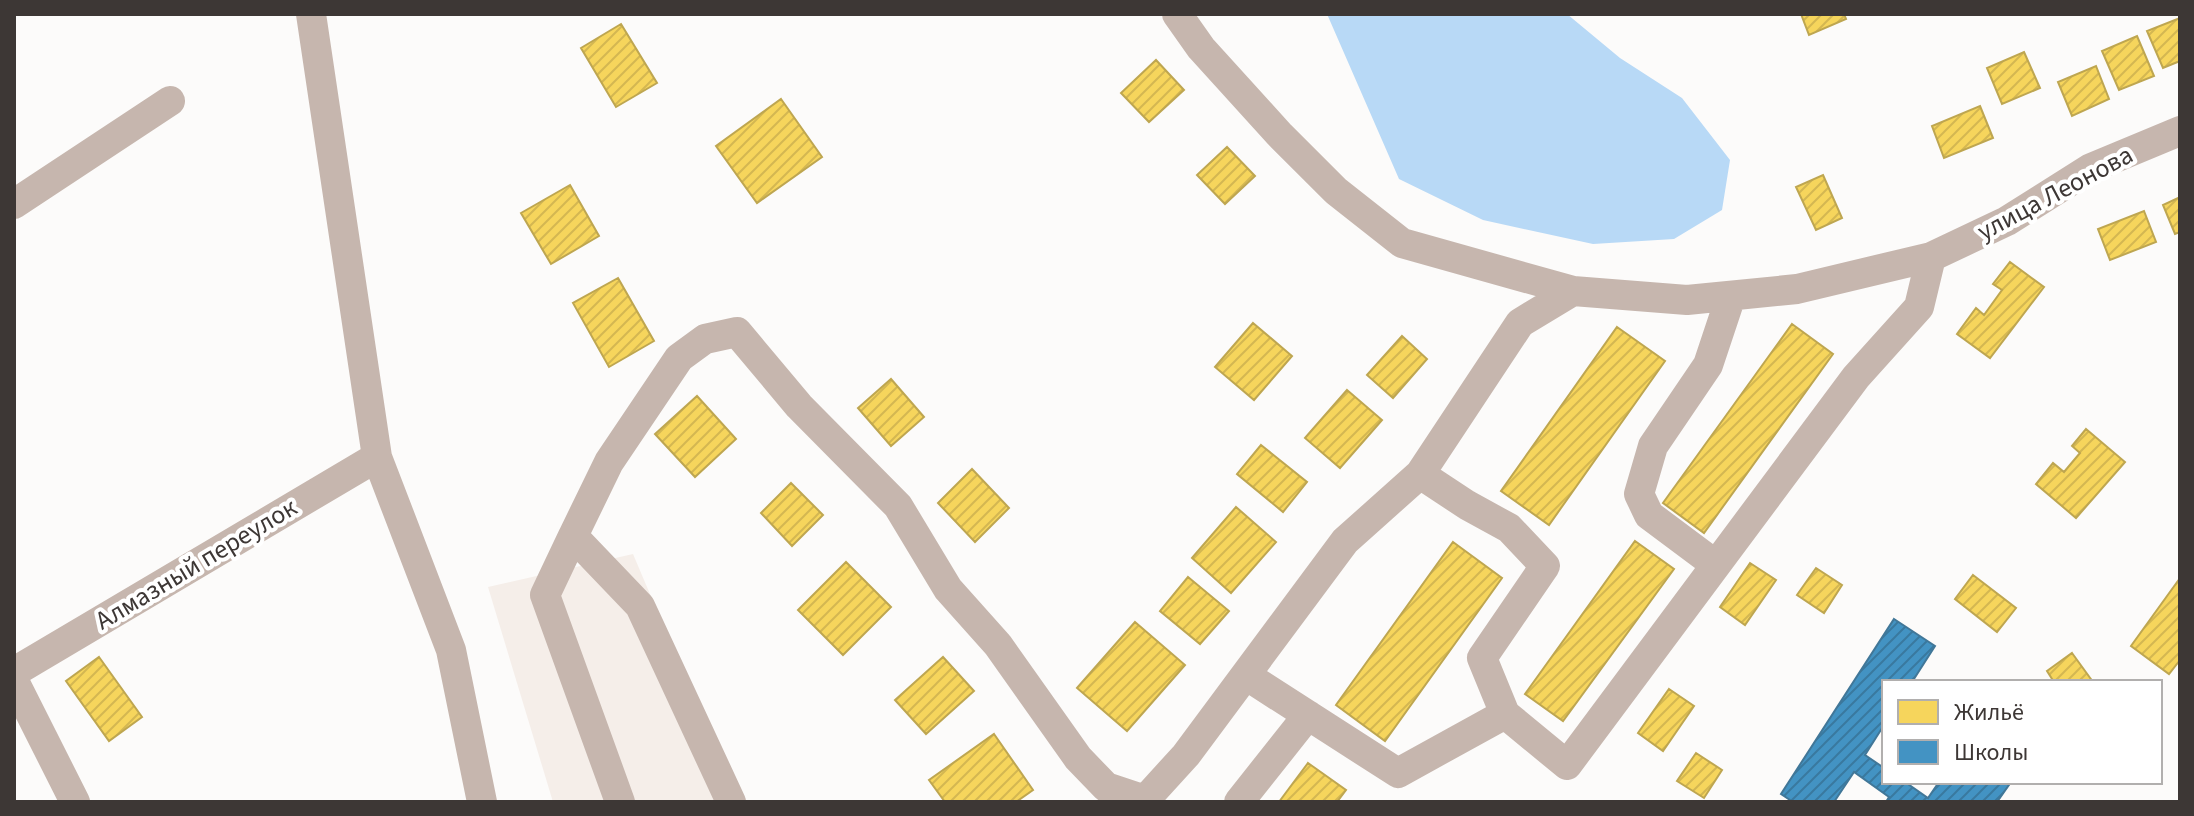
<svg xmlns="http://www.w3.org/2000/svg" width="2194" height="816" viewBox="0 0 2194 816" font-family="'Source Sans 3',sans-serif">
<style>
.built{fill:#f5eee9}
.water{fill:#b8d9f6}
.homes{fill:url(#homes-hatch);stroke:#bea650;stroke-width:2}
.schools{fill:url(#schools-hatch);stroke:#417798;stroke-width:2}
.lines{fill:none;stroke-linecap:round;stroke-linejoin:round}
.minor{stroke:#c6b6ae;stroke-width:30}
.labels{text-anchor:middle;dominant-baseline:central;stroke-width:8;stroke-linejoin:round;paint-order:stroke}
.street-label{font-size:26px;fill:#3d3735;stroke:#fff}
</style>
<defs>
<pattern id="homes-hatch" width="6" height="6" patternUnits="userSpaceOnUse" patternTransform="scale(2)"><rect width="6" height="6" fill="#f6d55c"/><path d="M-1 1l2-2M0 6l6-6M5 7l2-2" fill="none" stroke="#d4b751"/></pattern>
<pattern id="schools-hatch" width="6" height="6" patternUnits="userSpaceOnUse" patternTransform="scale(2)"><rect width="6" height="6" fill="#4393c3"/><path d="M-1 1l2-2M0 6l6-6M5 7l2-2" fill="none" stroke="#39799f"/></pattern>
</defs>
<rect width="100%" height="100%" fill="#fcfbfa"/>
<path class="built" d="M 633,554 L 738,802 L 553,802 L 488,587 Z"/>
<path class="water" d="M 1327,14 L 1567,14 L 1620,58 L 1682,98 L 1730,160 L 1722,210 L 1674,239 L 1593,244 L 1483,220 L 1399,179 Z"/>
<path class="homes" d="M 1801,14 L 1844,14 L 1846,19 L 1809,35 Z
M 2180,18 L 2180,61 L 2163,68 L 2147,31 Z
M 621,24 L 657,83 L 616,107 L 581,48 Z
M 2137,36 L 2154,76 L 2119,90 L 2102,51 Z
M 2024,52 L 2040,88 L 2002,104 L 1987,68 Z
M 1156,60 L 1184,90 L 1149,122 L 1121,93 Z
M 2096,66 L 2109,99 L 2072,116 L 2058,82 Z
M 781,99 L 822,157 L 757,203 L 716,146 Z
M 1980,106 L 1993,138 L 1944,158 L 1932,126 Z
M 1227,147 L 1255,176 L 1225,204 L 1197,175 Z
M 1823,175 L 1842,218 L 1816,230 L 1796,187 Z
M 570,185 L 599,236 L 551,264 L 521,213 Z
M 2180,197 L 2180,232 L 2175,234 L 2163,205 Z
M 2144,211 L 2156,242 L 2110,260 L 2098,229 Z
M 2010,262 L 2044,287 L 1990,358 L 1957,334 L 1976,308 L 1984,315 L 2002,290 L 1993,284 Z
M 618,278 L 654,341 L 609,367 L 573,303 Z
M 1253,323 L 1292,356 L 1254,400 L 1215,367 Z
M 1792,324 L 1833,354 L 1704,533 L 1663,503 Z
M 1617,327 L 1665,361 L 1549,525 L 1501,491 Z
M 1402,336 L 1427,359 L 1393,398 L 1367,375 Z
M 891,379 L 924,417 L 891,446 L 858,408 Z
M 1347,390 L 1382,420 L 1340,468 L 1305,438 Z
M 697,396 L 736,439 L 695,477 L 655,434 Z
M 2086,429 L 2125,462 L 2076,518 L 2036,484 L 2053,463 L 2064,472 L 2080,453 L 2072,446 Z
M 1261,445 L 1307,482 L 1283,512 L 1237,474 Z
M 972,469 L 1009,508 L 975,542 L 938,503 Z
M 791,483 L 823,515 L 792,546 L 761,513 Z
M 1236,507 L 1276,542 L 1231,593 L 1192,558 Z
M 1635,541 L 1674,569 L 1563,721 L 1525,694 Z
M 1453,542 L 1502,578 L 1385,741 L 1336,705 Z
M 846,562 L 891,607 L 843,655 L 798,610 Z
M 1750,563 L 1776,580 L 1745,625 L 1720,607 Z
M 1816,568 L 1842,585 L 1824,613 L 1797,595 Z
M 1973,575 L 2016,608 L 1997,632 L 1955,599 Z
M 1188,577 L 1229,611 L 1200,644 L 1160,611 Z
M 2180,578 L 2180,660 L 2169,674 L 2131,646 Z
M 1135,622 L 1185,665 L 1127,731 L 1077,688 Z
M 2072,653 L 2093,682 L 2054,682 L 2047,671 Z
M 99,657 L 142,717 L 109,741 L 66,681 Z
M 943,657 L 974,691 L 926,734 L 895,700 Z
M 1669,689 L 1694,706 L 1663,751 L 1638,733 Z
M 994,734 L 1033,790 L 1016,802 L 945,802 L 929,780 Z
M 1696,753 L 1722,770 L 1704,798 L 1677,781 Z
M 1308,763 L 1346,790 L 1337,802 L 1279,802 Z"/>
<path class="schools" d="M 1894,619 L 1935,646 L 1912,682 L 1884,682 L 1884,725 L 1865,755 L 1884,768 L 1884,782 L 1905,782 L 1928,798 L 1939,782 L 2011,782 L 1997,802 L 1886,802 L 1889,797 L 1854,772 L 1834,802 L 1793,802 L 1781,794 Z"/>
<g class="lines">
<path class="minor" d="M 311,14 L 377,457 L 451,650 L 482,802
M 1177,14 L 1201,48 L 1279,134 L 1336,191 L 1402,243 L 1573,291
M 14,204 L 170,101
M 1420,474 L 1467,505 L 1509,528 L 1545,566 L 1482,658 L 1505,714
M 573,536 L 545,595 L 620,802
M 1716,565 L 1649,515 L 1639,494 L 1653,446 L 1708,365 L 1731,296
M 14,672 L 377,457
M 1247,676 L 1398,773 L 1505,714 L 1567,765 L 1856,377 L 1919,307 L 1931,257
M 14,681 L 75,802
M 731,802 L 640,606 L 573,536 L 609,462 L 679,358 L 705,339 L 737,332 L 799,406 L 898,506 L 948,589 L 998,645 L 1078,758 L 1106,787 L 1145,800 L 1186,755 L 1345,541 L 1420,474 L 1520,323 L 1573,291 L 1687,300 L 1797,289 L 1931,257 L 2007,221 L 2091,168 L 2180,131
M 1239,802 L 1308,715"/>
</g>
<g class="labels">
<g class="street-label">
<text transform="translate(2055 193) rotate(-28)">улица Леонова</text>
<text transform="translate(196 564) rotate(-31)">Алмазный переулок</text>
</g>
</g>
<rect width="2194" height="816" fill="none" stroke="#3d3735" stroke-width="32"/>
<rect x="1882" y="680" width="280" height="104" fill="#ffffff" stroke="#b1afae" stroke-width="2"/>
<rect x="1898" y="700" width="40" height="24" fill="#f6d55c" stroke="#b1afae" stroke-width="2"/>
<text x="1954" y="720" font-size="24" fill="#3d3735">Жильё</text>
<rect x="1898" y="740" width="40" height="24" fill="#4393c3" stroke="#b1afae" stroke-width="2"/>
<text x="1954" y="760" font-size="24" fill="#3d3735">Школы</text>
</svg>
